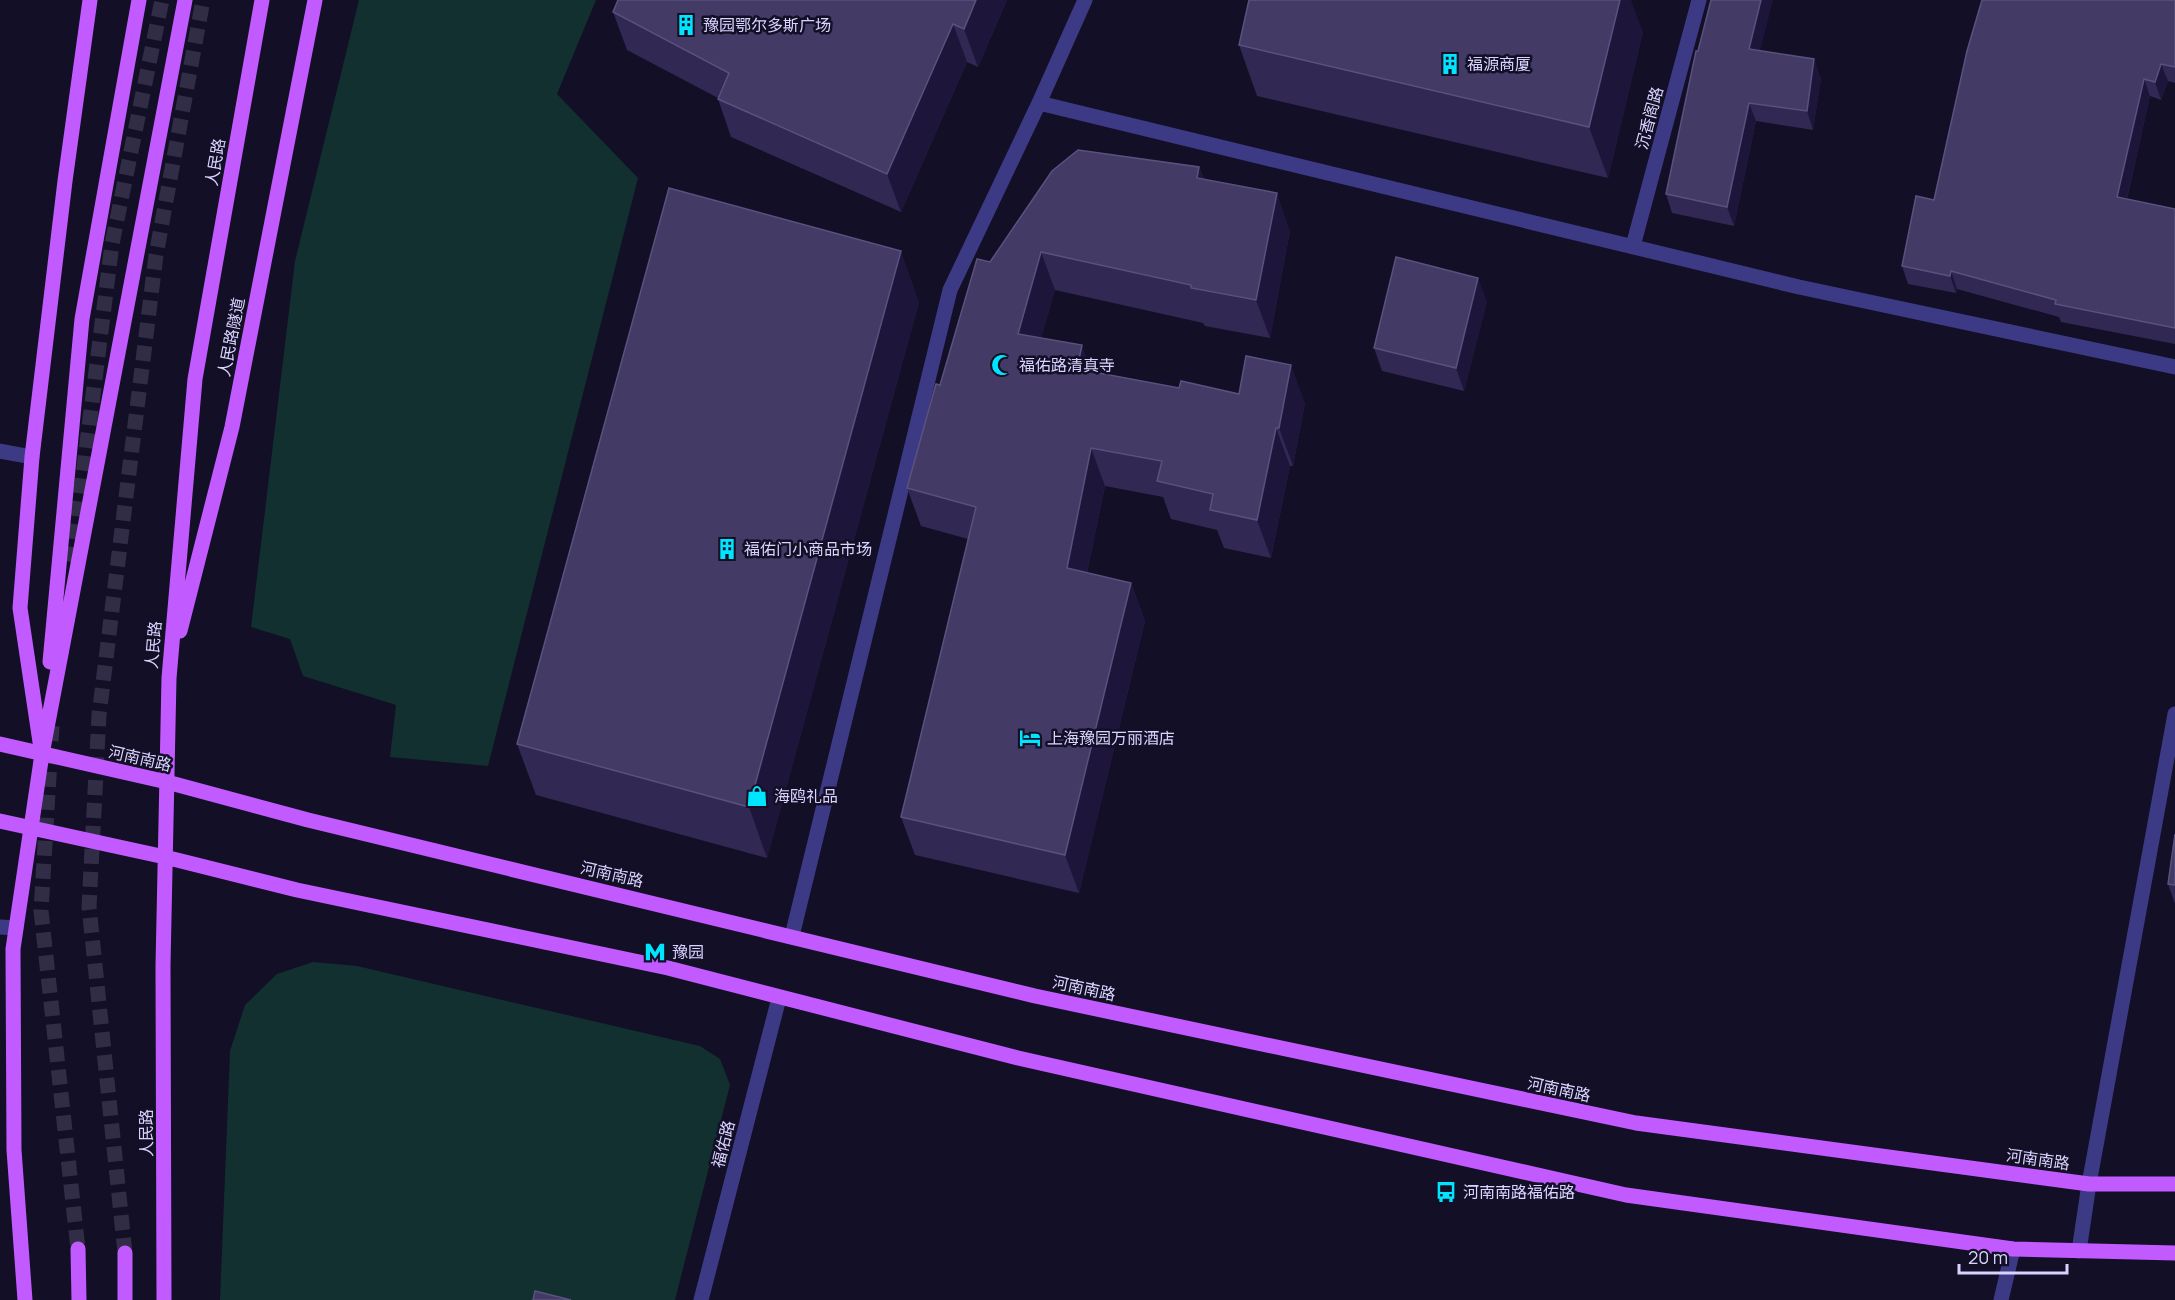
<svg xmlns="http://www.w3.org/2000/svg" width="2175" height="1300" viewBox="0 0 2175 1300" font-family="Manrope,'Noto Sans SC',sans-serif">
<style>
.green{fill:#12302f}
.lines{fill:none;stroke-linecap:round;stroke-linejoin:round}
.major-tunnel{stroke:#312d47;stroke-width:15;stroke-dasharray:15 8;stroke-linecap:butt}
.minor{stroke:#3d3a85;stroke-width:15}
.major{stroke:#c25bff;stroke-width:15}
.wall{fill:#312854}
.shaded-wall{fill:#1d163a}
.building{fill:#433a66;stroke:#5a527e;stroke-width:1.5}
.labels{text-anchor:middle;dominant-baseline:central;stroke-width:5;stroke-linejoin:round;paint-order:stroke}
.poi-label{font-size:16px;fill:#d9d4ff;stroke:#130f26;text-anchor:start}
.street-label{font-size:16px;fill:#d9d4ff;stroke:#130f26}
</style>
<rect width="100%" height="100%" fill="#130f26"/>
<path class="green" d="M 359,0 L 596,0 L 557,94 L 638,178 L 488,766 L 390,757 L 396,705 L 303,676 L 290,639 L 251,627 L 295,261 Z
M 313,962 L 357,966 L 700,1046 L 720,1059 L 730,1085 L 675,1300 L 220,1300 L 230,1051 L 245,1005 L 277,974 Z"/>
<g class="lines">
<path class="major-tunnel" d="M 72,562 L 112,244 L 162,0
M 52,726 L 41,911 L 78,1249
M 125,1253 L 89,907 L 99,715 L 156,255 L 203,0"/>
<path class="minor" d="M 1039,103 L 1799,287 L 2175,367
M 1633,246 L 1699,0
M 0,451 L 32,457
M 0,927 L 16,928
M 792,936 L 950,290 L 1039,103 L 1085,0
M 2079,1251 L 2089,1184 L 2175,714
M 701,1300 L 779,998
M 2001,1300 L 2013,1249"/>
<path class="major" d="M 180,631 L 232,427 L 315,0
M 50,662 L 82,319 L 139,0
M 40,742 L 20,608 L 32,457 L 65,181 L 90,0
M 0,744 L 167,782 L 308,820 L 1035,996 L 1636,1123 L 2089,1184 L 2175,1184
M 0,821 L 165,857 L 297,890 L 668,968 L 1018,1058 L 1626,1195 L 2013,1249 L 2175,1253
M 78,1249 L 79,1300
M 125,1253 L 125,1300
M 25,1300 L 14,1150 L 13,949 L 42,754 L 185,0
M 164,1300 L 163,966 L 169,678 L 195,379 L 262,0"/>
</g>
<path class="wall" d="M 618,0 L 1007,0 L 978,67 L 967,62 L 901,212 L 731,137 L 718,99 L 718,98 L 627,50 L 613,12 Z
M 2175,0 L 2175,83 L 2168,81 L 2161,100 L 2150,96 L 2127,199 L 2175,209 L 2175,344 L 2061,322 L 2059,317 L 1957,289 L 1956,293 L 1908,284 L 1902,266 L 1934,200 Z
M 1643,32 L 1608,178 L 1257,96 L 1239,45 Z
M 1760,50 L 1821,78 L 1813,130 L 1756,121 L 1734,226 L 1672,213 L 1666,194 L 1698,51 Z
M 1199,167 L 1204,179 L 1290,231 L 1270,338 L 1205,326 L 1203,323 L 1055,290 L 1041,338 L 1092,371 L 1179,388 L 1239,394 L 1305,403 L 1293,466 L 1290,466 L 1271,558 L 1224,548 L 1217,530 L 1171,519 L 1163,497 L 1105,486 L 1087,573 L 1131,583 L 1145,621 L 1079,893 L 915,855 L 901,817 L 968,539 L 921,526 L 907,488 L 940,385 L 990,262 Z
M 1487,301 L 1464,391 L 1382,371 L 1374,348 Z
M 919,302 L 767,858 L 536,795 L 517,744 Z
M 2175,834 L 2175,904 L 2168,884 Z"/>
<path class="shaded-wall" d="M 976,0 L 1007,0 L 978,67 L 964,29 Z
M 1620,0 L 1631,0 L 1643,32 L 1608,178 L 1589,127 Z
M 1761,0 L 1773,0 L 1756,67 L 1749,49 Z
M 953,24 L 967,62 L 901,212 L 887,174 Z
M 1814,59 L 1821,78 L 1813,130 L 1807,111 Z
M 2161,64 L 2168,81 L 2161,100 L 2155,82 Z
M 2144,79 L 2150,96 L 2123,215 L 2117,197 Z
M 1749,103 L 1756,121 L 1734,226 L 1727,207 Z
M 1199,167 L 1213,205 L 1197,178 Z
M 1277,193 L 1290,231 L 1270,338 L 1256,300 Z
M 901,251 L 919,302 L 767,858 L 749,807 Z
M 1041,252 L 1055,290 L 1032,372 L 1018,334 Z
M 1951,271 L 1957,289 L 1956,293 L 1950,276 Z
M 1478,278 L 1487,301 L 1464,391 L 1456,368 Z
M 1082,345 L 1096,383 L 1077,369 Z
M 1291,365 L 1305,403 L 1293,466 L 1279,428 Z
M 1276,428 L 1290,466 L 1271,558 L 1257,520 Z
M 1091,448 L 1105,486 L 1080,606 L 1067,568 Z
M 1131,583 L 1145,621 L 1079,893 L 1065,855 Z"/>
<path class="building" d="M 618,0 L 976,0 L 964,29 L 953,24 L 887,174 L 718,99 L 729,73 L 613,12 Z
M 1249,0 L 1620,0 L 1589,127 L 1239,45 Z
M 1711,0 L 1761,0 L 1749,49 L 1814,59 L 1807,111 L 1749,103 L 1727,207 L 1666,194 L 1696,51 L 1698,51 Z
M 1982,0 L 2175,0 L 2175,67 L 2161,64 L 2155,82 L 2144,79 L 2117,197 L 2175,209 L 2175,328 L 2055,304 L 2056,300 L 1951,271 L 1950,276 L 1902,266 L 1916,196 L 1934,200 L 1967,51 Z
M 1078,150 L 1199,167 L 1197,178 L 1277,193 L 1256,300 L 1191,288 L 1191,285 L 1041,252 L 1018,334 L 1082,345 L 1077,369 L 1179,388 L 1181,381 L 1239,394 L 1246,356 L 1291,365 L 1279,428 L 1276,428 L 1257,520 L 1210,510 L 1213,494 L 1157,481 L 1162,461 L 1091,448 L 1067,568 L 1131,583 L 1065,855 L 901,817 L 976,507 L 907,488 L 936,384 L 940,385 L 977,259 L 990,262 L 1052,171 Z
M 669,188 L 901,251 L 749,807 L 517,744 Z
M 1396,257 L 1478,278 L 1456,368 L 1374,348 Z
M 2175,834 L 2175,885 L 2168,884 Z
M 535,1291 L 571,1300 L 533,1300 Z"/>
<defs>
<symbol id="building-bare" viewBox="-9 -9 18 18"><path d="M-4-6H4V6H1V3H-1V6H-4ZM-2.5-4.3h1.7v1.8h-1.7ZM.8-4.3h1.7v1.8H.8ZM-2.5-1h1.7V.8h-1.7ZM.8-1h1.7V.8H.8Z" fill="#00e5ff" stroke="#130f26" stroke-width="2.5" paint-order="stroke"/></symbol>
<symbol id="mosque-bare" viewBox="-9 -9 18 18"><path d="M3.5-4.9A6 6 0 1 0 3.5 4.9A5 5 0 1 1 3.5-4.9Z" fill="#00e5ff" stroke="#130f26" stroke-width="2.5" paint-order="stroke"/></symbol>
<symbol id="hotel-bare" viewBox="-9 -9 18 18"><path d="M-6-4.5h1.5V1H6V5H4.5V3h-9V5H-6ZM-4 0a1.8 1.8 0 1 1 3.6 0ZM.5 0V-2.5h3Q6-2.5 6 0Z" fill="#00e5ff" stroke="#130f26" stroke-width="2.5" paint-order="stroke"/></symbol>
<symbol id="shop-bare" viewBox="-9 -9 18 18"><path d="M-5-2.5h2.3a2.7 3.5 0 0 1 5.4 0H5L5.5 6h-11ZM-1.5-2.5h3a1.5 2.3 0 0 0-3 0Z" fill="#00e5ff" stroke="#130f26" stroke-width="2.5" paint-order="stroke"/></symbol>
<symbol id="metro-bare" viewBox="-9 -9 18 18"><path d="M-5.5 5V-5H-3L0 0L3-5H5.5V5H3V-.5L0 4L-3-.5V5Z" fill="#00e5ff" stroke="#130f26" stroke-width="2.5" paint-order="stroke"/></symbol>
<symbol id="bus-bare" viewBox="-9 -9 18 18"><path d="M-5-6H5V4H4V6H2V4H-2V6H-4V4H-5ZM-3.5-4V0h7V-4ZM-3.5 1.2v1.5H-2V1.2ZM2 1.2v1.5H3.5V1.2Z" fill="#00e5ff" stroke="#130f26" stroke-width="2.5" paint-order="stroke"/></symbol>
</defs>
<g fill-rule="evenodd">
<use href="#building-bare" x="671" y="10" width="30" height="30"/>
<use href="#building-bare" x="1435" y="49" width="30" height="30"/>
<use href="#mosque-bare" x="987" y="350" width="30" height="30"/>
<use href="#building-bare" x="712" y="534" width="30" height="30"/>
<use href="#hotel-bare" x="1015" y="723" width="30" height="30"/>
<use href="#shop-bare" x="742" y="781" width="30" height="30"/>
<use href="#metro-bare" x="640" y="937" width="30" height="30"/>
<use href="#bus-bare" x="1431" y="1177" width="30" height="30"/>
</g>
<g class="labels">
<g class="poi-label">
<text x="703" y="25">豫园鄂尔多斯广场</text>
<text x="1467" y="64">福源商厦</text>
<text x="1019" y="365">福佑路清真寺</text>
<text x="744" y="549">福佑门小商品市场</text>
<text x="1047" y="738">上海豫园万丽酒店</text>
<text x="774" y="796">海鸥礼品</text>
<text x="672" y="952">豫园</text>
<text x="1463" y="1192">河南南路福佑路</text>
</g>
<g class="street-label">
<text transform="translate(1649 118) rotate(-75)">沉香阁路</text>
<text transform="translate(215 162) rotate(-80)">人民路</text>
<text transform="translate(231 337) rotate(-79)">人民路隧道</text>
<text transform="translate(153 645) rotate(-85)">人民路</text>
<text transform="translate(140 758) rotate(13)">河南南路</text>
<text transform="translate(612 874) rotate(13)">河南南路</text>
<text transform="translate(1084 988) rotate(12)">河南南路</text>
<text transform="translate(1559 1089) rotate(12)">河南南路</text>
<text transform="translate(146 1133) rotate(-90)">人民路</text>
<text transform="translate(723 1144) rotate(-76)">福佑路</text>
<text transform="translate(2038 1159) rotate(8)">河南南路</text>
</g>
</g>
<path d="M1959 1264v9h108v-9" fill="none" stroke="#d9d4ff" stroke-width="3"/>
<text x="1968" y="1264" font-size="18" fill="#d9d4ff" stroke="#130f26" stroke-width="4.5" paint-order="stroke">20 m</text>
</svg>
